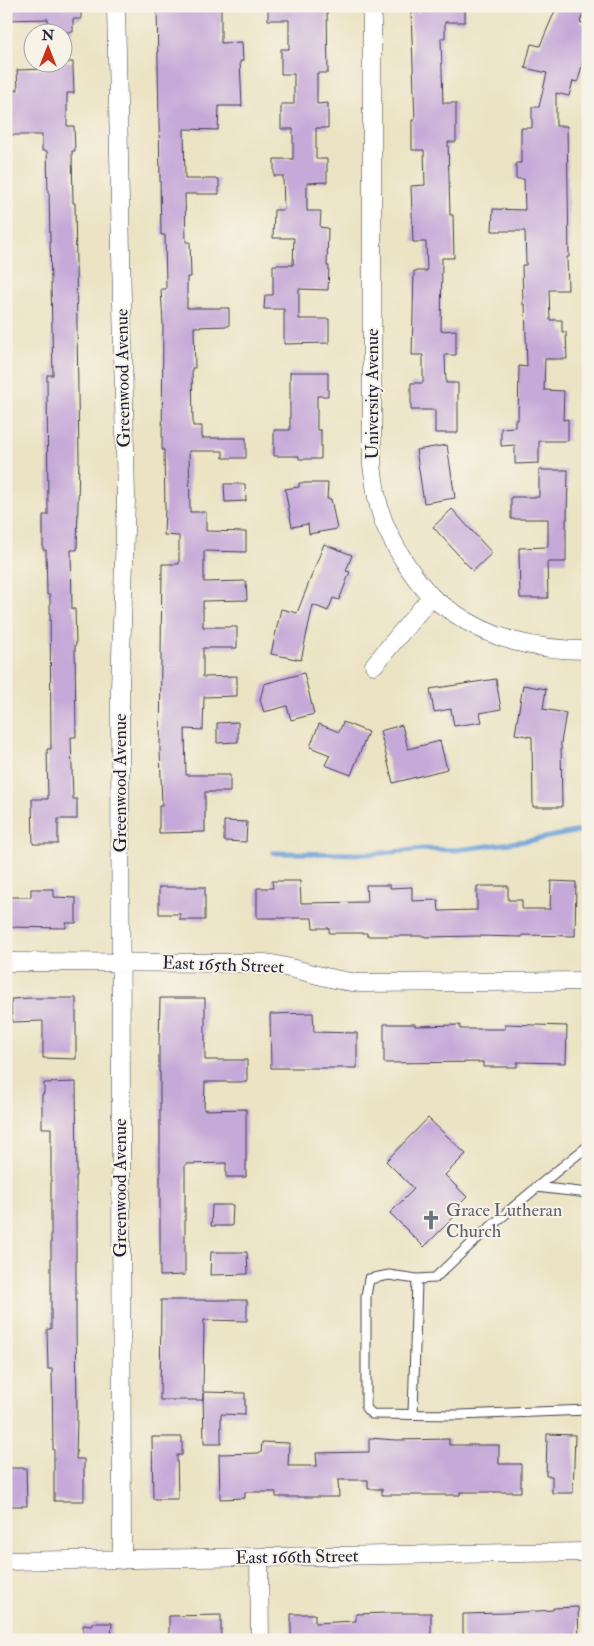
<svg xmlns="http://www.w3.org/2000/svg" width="594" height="1646" viewBox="0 0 594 1646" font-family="'IM FELL Double Pica',serif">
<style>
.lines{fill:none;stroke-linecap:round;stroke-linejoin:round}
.stream{stroke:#6c9ed7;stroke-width:5}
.building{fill:#c5a9d8}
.lane-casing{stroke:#403f4f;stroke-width:11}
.street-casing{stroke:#403f4f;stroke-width:19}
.lane{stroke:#fff;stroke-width:9}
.street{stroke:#fff;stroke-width:18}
.labels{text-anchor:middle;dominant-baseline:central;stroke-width:4;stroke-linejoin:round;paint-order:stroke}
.street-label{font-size:18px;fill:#22223b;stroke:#f7f3e8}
.worship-label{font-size:18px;fill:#5b616d;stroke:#f7f3e8;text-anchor:start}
</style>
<rect width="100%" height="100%" fill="#f7f3e8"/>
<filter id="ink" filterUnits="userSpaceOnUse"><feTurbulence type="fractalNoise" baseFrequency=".02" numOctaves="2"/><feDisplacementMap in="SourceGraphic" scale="10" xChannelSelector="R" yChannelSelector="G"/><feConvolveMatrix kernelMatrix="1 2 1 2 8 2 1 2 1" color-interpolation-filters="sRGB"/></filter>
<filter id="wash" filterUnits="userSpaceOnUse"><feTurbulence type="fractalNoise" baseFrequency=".0096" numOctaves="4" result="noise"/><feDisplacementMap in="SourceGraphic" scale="20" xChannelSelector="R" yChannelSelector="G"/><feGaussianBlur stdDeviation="1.12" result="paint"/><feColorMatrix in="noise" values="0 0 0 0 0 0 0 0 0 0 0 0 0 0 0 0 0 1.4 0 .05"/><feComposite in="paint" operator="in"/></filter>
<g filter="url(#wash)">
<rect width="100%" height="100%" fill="#ebe3c3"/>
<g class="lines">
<path class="stream" d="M 273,853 L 372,854 L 423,849 L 456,850 L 533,840 L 579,831"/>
</g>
<g id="blocks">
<path class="building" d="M 6,6 L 81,6 L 81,19 L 73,19 L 73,32 L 47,32 L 48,19 L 6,20 Z
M 157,6 L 221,6 L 221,43 L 242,42 L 243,61 L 240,61 L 242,106 L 219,106 L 218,130 L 184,129 L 185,179 L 219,179 L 219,194 L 185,194 L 186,242 L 190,242 L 191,277 L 187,277 L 187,308 L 229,308 L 229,326 L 194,327 L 195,368 L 192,368 L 193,426 L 202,426 L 202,438 L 246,438 L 246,458 L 223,458 L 223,451 L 189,451 L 190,512 L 206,512 L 206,531 L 246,532 L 246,552 L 204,551 L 204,582 L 246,581 L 247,600 L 203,601 L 203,627 L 237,627 L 237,648 L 203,648 L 203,677 L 237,676 L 237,696 L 204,697 L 203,730 L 185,729 L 186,775 L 230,775 L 230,792 L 205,792 L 205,832 L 159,833 L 159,806 L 162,806 L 160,750 L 162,564 L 179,564 L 179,536 L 164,535 L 165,508 L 164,450 L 162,450 L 163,324 L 161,289 L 166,289 L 165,235 L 161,235 Z
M 268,6 L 308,6 L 308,10 L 327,10 L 328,73 L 317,73 L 317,104 L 328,103 L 328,128 L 316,128 L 316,159 L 327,159 L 327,182 L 307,183 L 307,211 L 321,211 L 320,227 L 328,228 L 327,266 L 329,266 L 328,290 L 299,289 L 299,319 L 329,319 L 329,343 L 284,344 L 284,309 L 264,309 L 265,295 L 273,295 L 273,265 L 293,265 L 294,238 L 273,238 L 274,210 L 284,210 L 283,176 L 274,176 L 274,159 L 293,159 L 293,129 L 281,129 L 281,104 L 294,104 L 294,74 L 281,74 L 281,49 L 289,49 L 289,20 L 268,20 Z
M 419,6 L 465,6 L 465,22 L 445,22 L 445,38 L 441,38 L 443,103 L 456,103 L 456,142 L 448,142 L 450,215 L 453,215 L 454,258 L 442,258 L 441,331 L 456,330 L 456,355 L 445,355 L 446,383 L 458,383 L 458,433 L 435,433 L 435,410 L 411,410 L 411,383 L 423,383 L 423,355 L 412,355 L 414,271 L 427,271 L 426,242 L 413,242 L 411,186 L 425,185 L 424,150 L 412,150 L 412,120 L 415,120 L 411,12 L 419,12 Z
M 557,6 L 586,6 L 580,22 L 588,25 L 588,51 L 583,61 L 578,82 L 573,81 L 569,96 L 556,93 L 556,126 L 567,126 L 569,257 L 567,257 L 568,290 L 549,290 L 550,320 L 562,320 L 562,332 L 566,332 L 567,359 L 545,359 L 544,390 L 564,391 L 563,420 L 568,419 L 568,441 L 539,441 L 539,463 L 515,464 L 515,445 L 501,446 L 501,428 L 515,427 L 515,420 L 518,420 L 519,366 L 527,367 L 525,305 L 523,305 L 522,265 L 526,265 L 525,231 L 492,231 L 493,209 L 525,210 L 524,179 L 516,179 L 516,163 L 521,163 L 521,128 L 532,128 L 532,107 L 539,107 L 547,73 L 525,68 L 531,44 L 540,46 Z
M 47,62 L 73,62 L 73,68 L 74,93 L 67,93 L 67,126 L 74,126 L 75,151 L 72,151 L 73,203 L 75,203 L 77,327 L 79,458 L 77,550 L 71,550 L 72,609 L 75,609 L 76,645 L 75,645 L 76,737 L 71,737 L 73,799 L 77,799 L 77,819 L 58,819 L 58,844 L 33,844 L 32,799 L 48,799 L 47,749 L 51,749 L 50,595 L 47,595 L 46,550 L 43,550 L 43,515 L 48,515 L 47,375 L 53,375 L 49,193 L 48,193 L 47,151 L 42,151 L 42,135 L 6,135 L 6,90 L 18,90 L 17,70 L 47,69 Z
M 290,372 L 328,372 L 328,396 L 317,396 L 317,430 L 321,430 L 321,459 L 299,459 L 299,456 L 274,456 L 274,430 L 290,430 Z
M 447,445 L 455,498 L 424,503 L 416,450 Z
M 539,470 L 568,470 L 567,519 L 566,519 L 566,562 L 547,562 L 548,598 L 520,598 L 519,548 L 548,547 L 548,519 L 511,519 L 511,497 L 539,497 Z
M 299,483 L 328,483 L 327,499 L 331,499 L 337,529 L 309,534 L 308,524 L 292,527 L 285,489 L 299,487 Z
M 224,484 L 245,484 L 246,501 L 225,502 Z
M 452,509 L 492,553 L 473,571 L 433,527 Z
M 324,544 L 352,555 L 346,571 L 350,572 L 339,600 L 333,598 L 328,611 L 313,605 L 301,660 L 271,654 L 281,609 L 297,613 Z
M 304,673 L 314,714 L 291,720 L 287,706 L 264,712 L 260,700 L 264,684 Z
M 496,679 L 501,709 L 480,713 L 482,722 L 454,726 L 451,709 L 434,712 L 430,689 Z
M 523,685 L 546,689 L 543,709 L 566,713 L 561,743 L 562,807 L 533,807 L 532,737 L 515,734 Z
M 238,722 L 238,742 L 217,743 L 217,723 Z
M 343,722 L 368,732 L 351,775 L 325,765 L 330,755 L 310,747 L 319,724 L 339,732 Z
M 402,725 L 408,749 L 440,741 L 447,769 L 393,783 L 380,731 Z
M 224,821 L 247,822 L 246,842 L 224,841 Z
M 272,881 L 300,881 L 301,903 L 367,902 L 366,885 L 390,885 L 390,888 L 412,887 L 412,901 L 438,900 L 439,911 L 477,910 L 477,886 L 508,886 L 508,900 L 522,900 L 522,909 L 550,909 L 551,881 L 576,882 L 575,936 L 522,935 L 522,937 L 477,936 L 425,937 L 425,936 L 367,936 L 367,933 L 329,933 L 329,928 L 313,928 L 312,918 L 257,918 L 257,888 L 273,888 Z
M 159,887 L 205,887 L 205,920 L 180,920 L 180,914 L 159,914 Z
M 31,889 L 54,889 L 54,897 L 76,898 L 76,923 L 66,923 L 66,928 L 6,927 L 6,897 L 31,897 Z
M 30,998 L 76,998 L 76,1059 L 43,1058 L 43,1021 L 12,1022 L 11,999 Z
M 160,998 L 205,998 L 205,1060 L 247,1060 L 247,1082 L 205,1082 L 204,1110 L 246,1109 L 246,1177 L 226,1177 L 226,1163 L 185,1164 L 185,1275 L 160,1276 L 160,1072 L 159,1072 L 159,1045 Z
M 313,1013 L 314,1032 L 357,1033 L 357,1068 L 271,1068 L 270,1014 Z
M 384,1024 L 415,1024 L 415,1026 L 460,1025 L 460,1029 L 505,1029 L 505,1024 L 567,1026 L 566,1063 L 517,1062 L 517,1067 L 483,1067 L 483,1062 L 384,1063 Z
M 76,1082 L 77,1176 L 76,1176 L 76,1319 L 77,1416 L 76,1459 L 84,1459 L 84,1501 L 54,1501 L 54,1450 L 53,1450 L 52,1369 L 48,1369 L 47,1329 L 51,1329 L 51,1128 L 42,1128 L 42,1094 L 44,1094 L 44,1083 Z
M 428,1118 L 466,1154 L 445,1175 L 467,1197 L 455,1209 L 458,1213 L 424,1247 L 390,1213 L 414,1189 L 386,1161 Z
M 212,1205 L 233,1205 L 232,1226 L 211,1226 Z
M 211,1252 L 247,1252 L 248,1274 L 210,1275 Z
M 161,1300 L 247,1300 L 247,1321 L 204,1320 L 203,1392 L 245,1393 L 245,1415 L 221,1414 L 221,1444 L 204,1444 L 203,1393 L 203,1400 L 160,1400 Z
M 547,1434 L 575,1435 L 573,1493 L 552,1493 L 552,1476 L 546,1476 Z
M 152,1437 L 182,1437 L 182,1455 L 177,1455 L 178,1499 L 153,1499 Z
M 369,1438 L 396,1440 L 449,1439 L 449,1445 L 499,1445 L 499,1464 L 521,1464 L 521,1492 L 460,1492 L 460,1495 L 382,1495 L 382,1489 L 368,1489 L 368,1480 L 338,1480 L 339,1497 L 276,1497 L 276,1492 L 245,1492 L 245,1498 L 220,1499 L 219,1454 L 261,1453 L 262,1442 L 289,1443 L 288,1466 L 317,1466 L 316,1453 L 369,1452 Z
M 6,1468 L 26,1468 L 27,1506 L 7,1506 Z
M 578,1607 L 579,1640 L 463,1640 L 463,1614 L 507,1613 L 553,1610 L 553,1608 Z
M 387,1613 L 431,1613 L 431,1640 L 291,1640 L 291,1614 L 315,1614 L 315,1623 L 356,1621 L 356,1614 Z
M 221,1615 L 221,1640 L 169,1640 L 169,1616 Z
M 93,1623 L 112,1623 L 111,1640 L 83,1640 L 83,1625 L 92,1626 Z"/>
</g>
</g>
<g filter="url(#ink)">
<use href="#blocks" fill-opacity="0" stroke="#403f4f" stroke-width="1"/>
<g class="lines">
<defs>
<path id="lane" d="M 588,1146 C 535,1188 483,1231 435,1278 L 417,1279 L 389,1275 L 369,1279 L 366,1296 L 366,1408 L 372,1414 L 460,1415 L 588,1410
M 536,1187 L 588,1193
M 413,1414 L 417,1279"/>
<path id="street" d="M 116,6 L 126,499 L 120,689 L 122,1560
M 372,6 L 372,465 C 375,485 377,506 385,525 C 396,549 412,576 430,595 C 436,602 444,606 451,611 C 493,641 537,650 588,650
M 374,665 L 431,597
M 6,962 L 264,963 C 297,967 328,981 361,983 L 588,981
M 259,1558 L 260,1640
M 6,1561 L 588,1552"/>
</defs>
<use href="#lane" class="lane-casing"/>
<use href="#street" class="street-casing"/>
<use href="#lane" class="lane"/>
<use href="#street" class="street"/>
</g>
</g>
<defs>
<symbol id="church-bare" viewBox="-9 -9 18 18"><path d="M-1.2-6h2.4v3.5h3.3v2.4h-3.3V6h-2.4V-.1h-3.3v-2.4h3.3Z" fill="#6b7280" stroke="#f7f3e8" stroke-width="2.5" paint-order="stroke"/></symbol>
</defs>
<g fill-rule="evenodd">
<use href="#church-bare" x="417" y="1206" width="28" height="28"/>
</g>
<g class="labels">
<g class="street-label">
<text transform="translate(123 378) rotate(-91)">Greenwood Avenue</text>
<text transform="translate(372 394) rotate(-90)">University Avenue</text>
<text transform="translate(120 783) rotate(-90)">Greenwood Avenue</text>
<text transform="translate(223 965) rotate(2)">East 165th Street</text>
<text transform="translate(120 1188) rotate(-90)">Greenwood Avenue</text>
<text transform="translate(297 1557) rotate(-1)">East 166th Street</text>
</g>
<g class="worship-label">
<text x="446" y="1210">Grace Lutheran<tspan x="446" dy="21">Church</tspan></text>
</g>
</g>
<rect width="594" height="1646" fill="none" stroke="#f7f3e8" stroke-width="25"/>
<g transform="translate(48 48)"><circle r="24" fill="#f7f3e8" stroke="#a29fa3"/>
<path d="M0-4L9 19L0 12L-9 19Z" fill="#c8321e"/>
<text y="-8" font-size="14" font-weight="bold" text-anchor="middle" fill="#22223b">N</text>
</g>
</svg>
